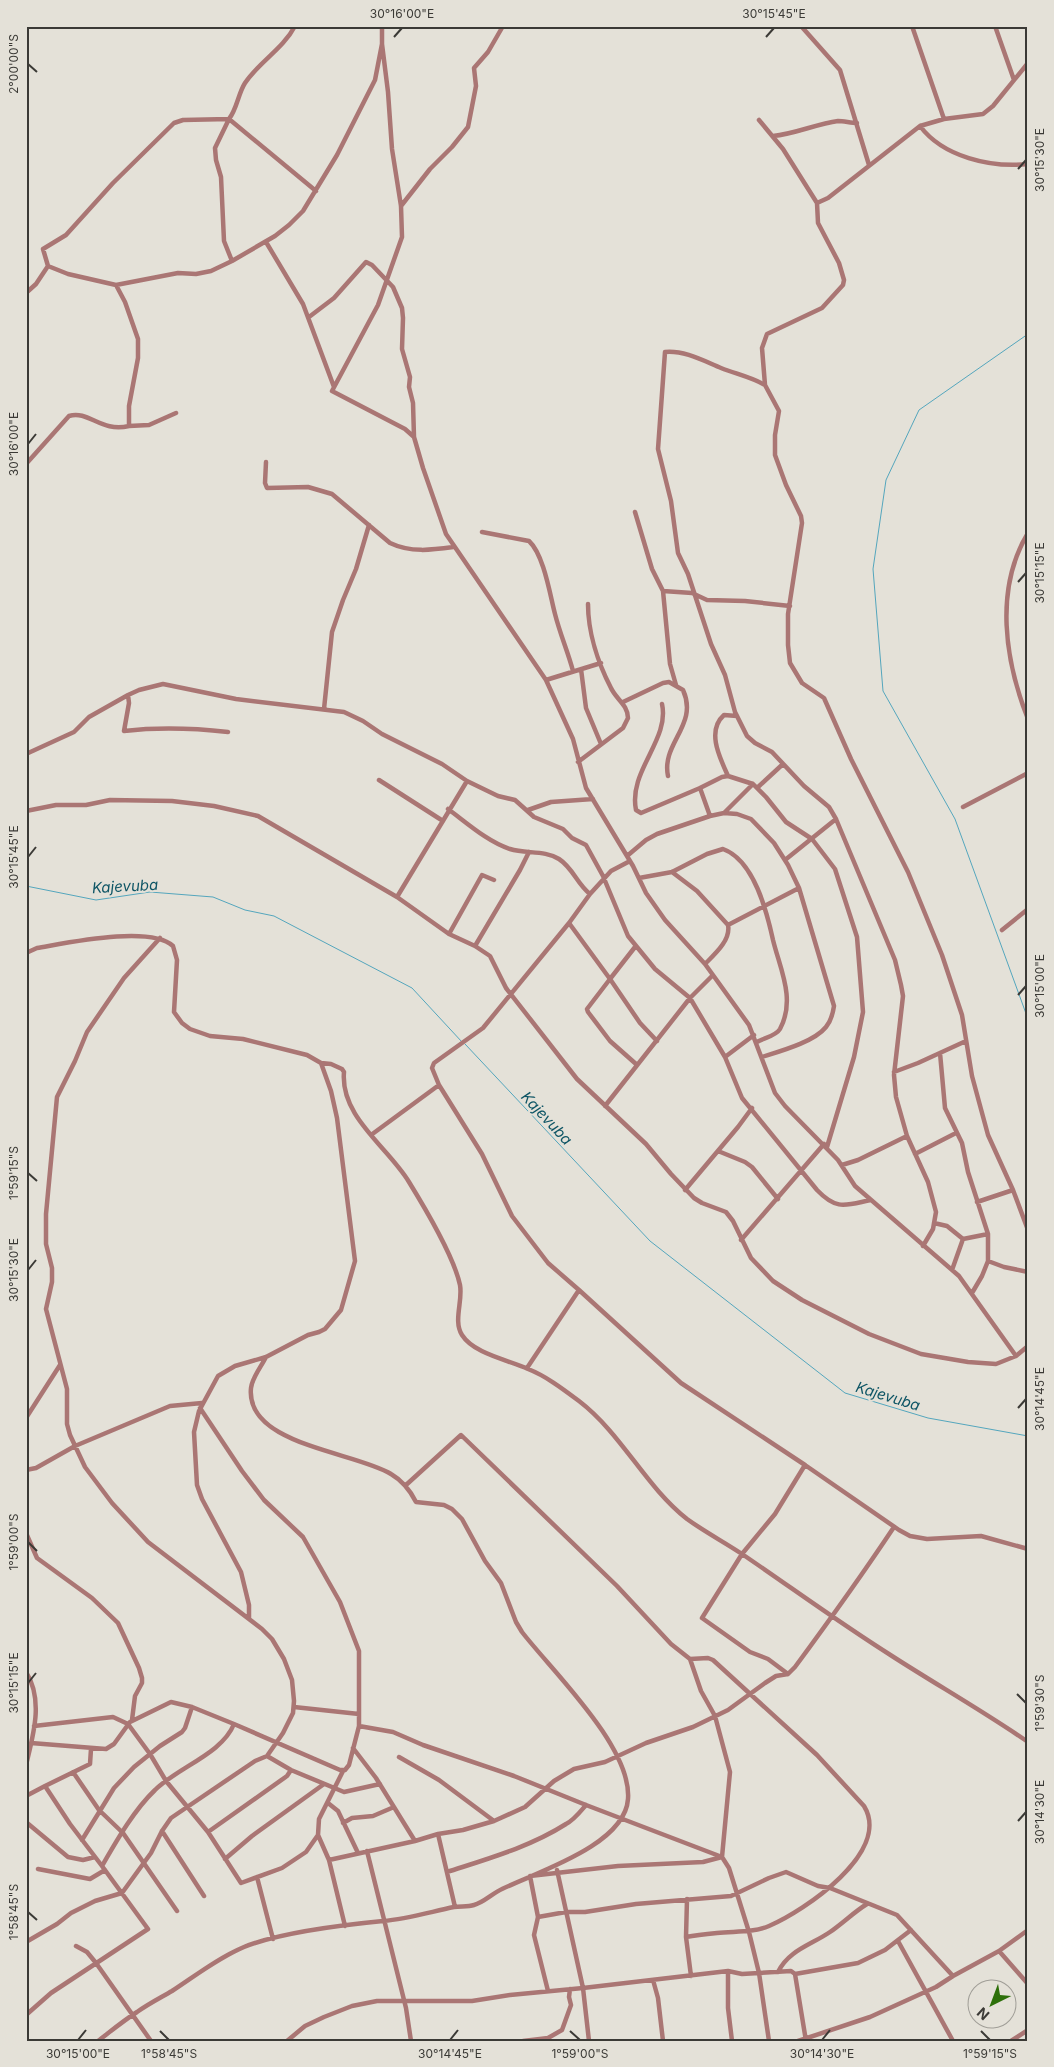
<svg xmlns="http://www.w3.org/2000/svg" width="1054" height="2067" viewBox="0 0 1054 2067" font-family="Inter,sans-serif">
<style>
.lines{fill:none;stroke-linecap:round;stroke-linejoin:round}
.stream{stroke:#54a6bd;stroke-width:1}
.minor{stroke:#aa7674;stroke-width:4.5}
.ticks{fill:none;stroke:#3b3a36;stroke-width:2}
.labels{text-anchor:middle;dominant-baseline:central;stroke-width:4;stroke-linejoin:round;paint-order:stroke}
.water-label{font-size:15px;font-style:italic;fill:#0e5565;stroke:#e4e1d8}
.neatline{fill:none;stroke:#3b3a36;stroke-width:2}
.ticks-label{font-size:12px;text-anchor:middle;fill:#3b3a36}
</style>
<rect width="100%" height="100%" fill="#e4e1d8"/>
<g class="lines">
<path class="stream" d="M 1028,334 L 919,410 L 886,480 L 873,569 L 883,691 L 955,819 L 1028,1019
M 26,886 L 96,900 L 150,892 L 213,897 L 245,910 L 274,916 L 412,988 L 462,1042
M 465,1044 L 650,1241 L 845,1393 L 928,1418 L 1028,1436"/>
<path class="minor" d="M 382,26 L 382,44 L 388,92 L 392,149 L 401,206 L 402,237 L 378,305 L 332,391 L 405,429 L 414,437
M 801,26 L 840,70 L 869,165
M 912,26 L 944,119
M 995,26 L 1014,80
M 1028,63 L 993,106 L 983,114 L 944,119 L 920,126 L 828,198 L 817,203 L 818,223 L 839,263 L 844,280 L 843,285 L 822,308 L 767,334 L 762,348 L 765,385 L 779,411 L 775,435 L 775,455 L 786,485 L 801,516 L 802,523 L 788,614 L 788,645 L 790,663 L 802,683 L 824,698 L 851,759 L 908,872 L 942,955 L 962,1015 L 972,1076 L 988,1135 L 1013,1190 L 1028,1230
M 759,120 L 783,149 L 817,203
M 920,126 C 943,157 991,168 1028,164
M 773,136 C 795,134 816,124 838,121 C 844,121 851,123 857,123
M 401,206 L 430,169 L 452,147 L 468,127 L 476,86 L 474,68 L 488,52 L 503,26
M 266,242 L 303,304 L 334,387
M 232,261 L 224,241 L 221,177 L 216,160 L 215,148 L 229,119 L 316,191
M 48,266 L 43,249 L 66,235 L 113,183 L 174,123 L 183,120 L 229,119 C 237,109 238,94 245,83 C 259,62 283,49 295,26
M 116,285 L 125,302 L 138,339 L 138,358 L 129,406 L 129,426 L 149,425 L 176,413
M 26,293 L 36,284 L 48,266 L 68,274 L 116,285 L 178,273 L 196,274 L 211,271 L 232,261 L 275,236 L 289,225 L 303,211 L 337,155 L 375,80 L 382,44
M 309,317 L 334,298 L 366,262 L 372,265 L 393,287 L 402,308 L 403,318 L 402,349 L 410,377 L 409,387 L 413,403 L 414,437 L 423,468 L 446,534 L 546,680 L 573,739 L 586,788 L 633,866 L 646,893 L 665,920 L 705,964 L 749,1025 L 775,1093 L 785,1106 L 838,1160 L 855,1186 L 959,1276 L 1016,1356
M 765,385 C 751,377 736,374 721,368 C 704,361 684,350 665,352 L 658,449 L 671,501 L 678,553 L 688,574 L 711,644 L 725,675 L 735,712 L 747,736 L 755,743 L 772,752 L 804,786 L 829,807 L 836,819 L 895,960 L 901,985 L 903,996 L 894,1075 L 896,1097 L 907,1136 L 928,1182 L 936,1212 L 933,1229 L 923,1246
M 266,462 L 265,483 L 267,488 L 308,487 L 332,494 L 390,543 C 411,553 432,550 454,547
M 26,464 L 69,416 C 89,410 101,433 129,426
M 635,512 L 652,569 L 663,591 L 670,664 L 676,685
M 482,532 L 529,541 C 544,555 550,595 555,614 C 560,634 568,652 573,671
M 1028,533 C 994,589 1005,661 1028,719
M 663,591 L 692,593 L 707,600 L 745,601 L 790,606
M 581,669 L 586,708 L 601,744
M 546,680 L 601,663
M 128,695 L 129,703 L 124,731 C 159,727 192,728 228,732
M 623,702 L 663,683 L 669,682 L 683,690 C 699,725 661,743 668,776
M 662,704 C 670,740 628,771 636,810 L 641,813 L 700,788
M 324,709 L 332,632 L 343,600 L 356,569 L 369,525
M 26,754 L 74,732 L 89,717 L 128,695 L 139,690 L 163,684 L 236,699 L 344,712 L 363,721 L 382,734 L 442,764 L 467,781 L 498,796 L 515,800 L 534,817 L 563,829 L 572,838 L 586,845 L 603,876 L 628,936 L 655,969 L 690,998 L 725,1057 L 742,1098 L 817,1190 C 837,1211 846,1205 871,1200
M 578,762 L 623,728 L 628,718 C 628,705 616,699 611,688 C 598,663 588,632 588,604
M 728,776 C 720,758 706,731 724,715 L 737,716
M 379,780 L 443,821
M 757,788 L 783,764
M 963,807 L 1028,773
M 448,809 C 467,823 488,842 510,849 C 526,854 545,850 559,859 C 573,868 577,884 590,894
M 528,810 L 551,802 L 593,799
M 26,811 L 56,805 L 86,805 L 110,800 L 172,801 L 214,806 L 258,816 L 397,897 L 449,934 L 475,946 L 490,956 L 506,988 L 577,1079 L 646,1144 L 671,1174 L 694,1198 L 702,1203 L 726,1212 L 733,1221 L 751,1258 L 773,1281 L 802,1300 L 869,1334 L 921,1354 L 968,1362 L 996,1364 L 1016,1356 L 1028,1346
M 724,813 L 753,784
M 710,816 L 700,788 L 722,777 L 728,776 L 753,784 L 766,797 L 786,822 L 812,839 L 835,869 L 857,937 L 863,1012 L 854,1057 L 827,1147
M 627,856 L 646,840 L 657,834 L 710,816 L 724,813 L 737,814 L 751,819 L 774,843 L 788,865 L 799,888 L 834,1006 C 833,1013 831,1021 826,1027 C 814,1042 781,1051 762,1057
M 785,860 L 836,819
M 672,872 L 697,891 L 728,925 C 731,940 715,954 705,964
M 639,878 L 672,872 L 707,854 L 723,849 C 754,860 767,912 773,940 C 780,969 796,999 780,1029 C 776,1036 764,1038 757,1042
M 397,897 L 467,781
M 569,923 L 610,979 L 587,1009 L 588,1012 L 610,1041 L 636,1064
M 728,925 L 799,888
M 1002,930 L 1028,909
M 449,934 L 482,875 L 494,880
M 475,946 L 520,870 L 529,852
M 635,947 L 610,979 L 640,1023 L 657,1041
M 26,953 L 37,948 C 67,943 150,925 173,946 L 177,960 L 174,1012 L 182,1023 L 190,1029 L 210,1036 L 243,1039 L 307,1055 L 321,1063 L 331,1064 L 342,1069 L 344,1072 C 340,1117 388,1147 409,1182 C 425,1208 454,1257 460,1285 C 463,1301 453,1321 462,1335 C 474,1354 509,1360 528,1369 C 546,1376 563,1389 579,1401 C 622,1434 645,1486 687,1519 C 705,1532 724,1542 742,1554 C 792,1588 841,1624 892,1656 C 937,1685 983,1711 1028,1742
M 940,1053 L 945,1108 L 962,1143 L 968,1172 L 988,1234 L 988,1261 L 982,1276 L 972,1293
M 725,1057 L 754,1035
M 894,1072 L 918,1063 L 966,1041
M 439,1085 L 482,1154 L 512,1216 L 548,1263 L 579,1290
M 605,1106 L 690,998 L 713,975
M 371,1135 L 439,1085 L 432,1068 L 434,1063 L 483,1028 L 569,923 L 590,894 L 611,871 L 630,861
M 718,1151 L 745,1162 L 752,1167 L 778,1199
M 915,1154 L 956,1133
M 842,1165 L 858,1160 L 907,1136
M 685,1190 L 738,1127 L 752,1108
M 977,1202 L 1013,1190
M 934,1223 L 947,1226 L 963,1239 L 952,1270
M 963,1239 L 988,1234
M 741,1240 L 824,1144
M 988,1261 L 1004,1267 L 1028,1272
M 527,1368 L 579,1290 L 681,1383 L 805,1465
M 200,1408 L 242,1471 L 264,1500 L 303,1537 L 340,1602 L 359,1651 L 359,1726
M 26,1418 L 60,1365
M 26,1470 L 36,1468 L 75,1446 L 170,1406 L 202,1403
M 406,1485 L 461,1435 L 617,1586 L 671,1644 L 690,1659 L 701,1691 L 715,1716 L 730,1772 L 722,1857 L 703,1862 L 618,1866 L 530,1876 L 538,1917 L 534,1935 L 548,1991
M 26,1533 L 37,1558 L 92,1598 L 118,1623 L 139,1668 L 142,1678 L 142,1683 L 135,1696 L 132,1720
M 249,1618 L 249,1605 L 241,1572 L 202,1499 L 197,1485 L 194,1432 L 199,1411 L 218,1376 L 235,1366 L 266,1357 L 308,1335 L 319,1332 L 325,1329 L 341,1310 L 355,1261 L 337,1118 L 331,1091 L 321,1063
M 690,1659 L 708,1658 L 713,1660 L 817,1755 L 864,1806 C 892,1852 804,1911 769,1926 C 752,1933 735,1931 717,1933 C 706,1934 696,1935 686,1937 L 691,1976
M 26,1672 C 44,1700 33,1736 26,1765
M 788,1674 L 768,1659 L 750,1652 L 702,1618 L 742,1554 L 775,1514 L 805,1465 L 899,1530 L 910,1536 L 927,1539 L 981,1536 L 1028,1549
M 294,1707 L 359,1714
M 34,1726 L 113,1717 L 128,1724 L 150,1754 L 166,1781 L 208,1832 L 241,1883 L 282,1868 L 306,1852 L 318,1835 L 329,1860 L 415,1841 L 438,1834 L 463,1830 L 494,1821 L 525,1807 L 554,1781 L 574,1769 L 605,1762 L 646,1743 L 693,1727 L 728,1710 L 765,1683 L 776,1676 L 788,1674 L 795,1667 C 829,1621 862,1575 894,1527
M 31,1743 L 106,1749 L 114,1744 L 130,1722 L 171,1702 L 192,1707 L 234,1724 L 340,1770 L 345,1770 L 349,1765 L 359,1726 L 393,1732 L 423,1745 L 514,1776 L 586,1805 L 722,1857 L 729,1868 L 749,1932 L 759,1973 L 791,1971 L 795,1974 L 806,2041
M 353,1748 L 376,1778 L 415,1841
M 267,1756 L 291,1770 L 344,1792 L 380,1784
M 399,1757 L 439,1780 L 494,1821
M 73,1772 L 99,1810 L 123,1833 L 177,1911
M 45,1786 L 90,1764 L 91,1749
M 26,1796 L 45,1786 L 70,1824 L 102,1866
M 328,1803 L 338,1811 L 358,1853
M 26,1822 L 68,1857 L 83,1860 L 95,1857
M 343,1823 L 352,1818 L 373,1816 L 394,1807
M 162,1831 L 204,1896
M 208,1832 L 287,1776 L 291,1770
M 438,1834 L 455,1907
M 318,1835 L 319,1819 L 343,1771
M 82,1840 L 114,1788 L 134,1767 L 160,1746 L 182,1732 L 185,1728 L 192,1707
M 367,1851 L 406,2008 L 411,2041
M 225,1859 L 252,1836 L 324,1784
M 329,1860 L 345,1926
M 38,1869 L 90,1879 L 105,1870
M 447,1872 C 487,1859 530,1847 566,1824 C 574,1820 580,1812 586,1805
M 257,1877 L 273,1939
M 538,1917 L 566,1912 L 585,1912 L 636,1904 L 731,1896 L 769,1878 L 786,1872 L 818,1886 L 830,1888 L 897,1915 L 953,1976
M 686,1937 L 687,1899
M 898,1941 L 953,2041
M 26,1942 L 57,1924 L 71,1913 L 95,1901 L 122,1893 L 151,1853 L 162,1831 L 171,1818 L 255,1761 L 267,1756 L 283,1733 L 293,1713 L 294,1701 L 292,1680 L 284,1659 L 272,1639 L 262,1629 L 148,1542 L 112,1503 L 85,1467 L 70,1435 L 67,1424 L 67,1389 L 46,1309 L 52,1282 L 52,1268 L 46,1244 L 46,1214 L 57,1097 L 75,1061 L 87,1032 L 124,978 L 160,938
M 76,1946 L 87,1952 L 96,1963 L 151,2041
M 999,1951 L 1028,1984
M 728,1971 L 728,2008 L 732,2041
M 778,1972 C 789,1950 811,1945 830,1932 C 843,1923 854,1912 867,1904
M 795,1974 L 858,1963 L 885,1950 L 911,1930
M 653,1980 L 658,1998 L 663,2041
M 26,2015 L 51,1993 L 148,1929 L 102,1866 C 117,1840 134,1810 155,1790 C 178,1767 222,1754 234,1724
M 98,2041 C 111,2031 123,2021 137,2012 C 148,2004 160,1998 172,1991 C 195,1976 218,1958 244,1947 C 281,1932 342,1925 383,1921 C 407,1919 430,1912 454,1907 C 461,1906 468,1907 474,1905 C 483,1903 493,1893 502,1889 C 537,1872 625,1845 628,1799 C 632,1747 552,1671 522,1632 L 516,1622 L 501,1583 L 485,1561 L 462,1519 L 452,1509 L 444,1505 L 416,1502 C 410,1490 403,1481 391,1474 C 356,1452 245,1445 251,1388 C 252,1378 261,1367 266,1357
M 287,2041 L 305,2026 L 324,2017 L 352,2006 L 377,2001 L 472,2001 L 510,1995 L 583,1988 L 557,1870
M 523,2041 L 548,2038 L 562,2030 L 571,2005 L 569,1997 L 570,1989
M 589,2041 L 583,1988 L 728,1971 L 742,1974 L 759,1973 L 769,2041
M 798,2041 L 870,2017 L 936,1987 L 953,1976 L 999,1951 L 1028,1930
M 1011,2041 L 1028,2030"/>
</g>
<path class="ticks" d="M 394,37 L 402,28M 766,37 L 774,28M 28,64 L 37,72M 1018,169 L 1026,160M 28,444 L 36,434M 1018,582 L 1026,573M 28,857 L 36,847M 1018,995 L 1026,986M 28,1173 L 37,1181M 28,1270 L 36,1260M 1018,1408 L 1026,1399M 28,1542 L 37,1551M 28,1683 L 36,1673M 1017,1694 L 1026,1703M 1018,1821 L 1026,1812M 28,1912 L 37,1920M 160,2031 L 169,2040M 570,2031 L 580,2040M 981,2031 L 990,2040M 78,2040 L 86,2030M 450,2040 L 458,2030M 822,2040 L 830,2030"/>
<g class="labels">
<g class="water-label">
<text transform="translate(125 886) rotate(-3)">Kajevuba</text>
<text transform="translate(547 1118) rotate(47)">Kajevuba</text>
<text transform="translate(888 1396) rotate(17)">Kajevuba</text>
</g>
</g>
<rect width="1054" height="2067" fill="none" stroke="#e4e1d8" stroke-width="55"/>
<g transform="translate(992 2004) rotate(222)"><circle r="24" fill="#e4e1d8" stroke="#a09e97"/>
<path d="M0-4L9 19L0 12L-9 19Z" fill="#2d700a"/>
<text y="-8" font-size="14" font-weight="bold" text-anchor="middle" fill="#3b3a36">N</text>
</g>
<rect x="28" y="28" width="998" height="2012" class="neatline"/>
<g class="ticks-label">
<text x="402" y="18">30°16'00"E</text>
<text x="774" y="18">30°15'45"E</text>
<text transform="translate(14 64) rotate(-90)" y="4">2°00'00"S</text>
<text transform="translate(1040 160) rotate(-90)" y="4">30°15'30"E</text>
<text transform="translate(14 444) rotate(-90)" y="4">30°16'00"E</text>
<text transform="translate(1040 573) rotate(-90)" y="4">30°15'15"E</text>
<text transform="translate(14 857) rotate(-90)" y="4">30°15'45"E</text>
<text transform="translate(1040 986) rotate(-90)" y="4">30°15'00"E</text>
<text transform="translate(14 1173) rotate(-90)" y="4">1°59'15"S</text>
<text transform="translate(14 1270) rotate(-90)" y="4">30°15'30"E</text>
<text transform="translate(1040 1399) rotate(-90)" y="4">30°14'45"E</text>
<text transform="translate(14 1542) rotate(-90)" y="4">1°59'00"S</text>
<text transform="translate(14 1683) rotate(-90)" y="4">30°15'15"E</text>
<text transform="translate(1040 1703) rotate(-90)" y="4">1°59'30"S</text>
<text transform="translate(1040 1812) rotate(-90)" y="4">30°14'30"E</text>
<text transform="translate(14 1912) rotate(-90)" y="4">1°58'45"S</text>
<text x="78" y="2058">30°15'00"E</text>
<text x="169" y="2058">1°58'45"S</text>
<text x="450" y="2058">30°14'45"E</text>
<text x="580" y="2058">1°59'00"S</text>
<text x="822" y="2058">30°14'30"E</text>
<text x="990" y="2058">1°59'15"S</text>
</g>
</svg>
